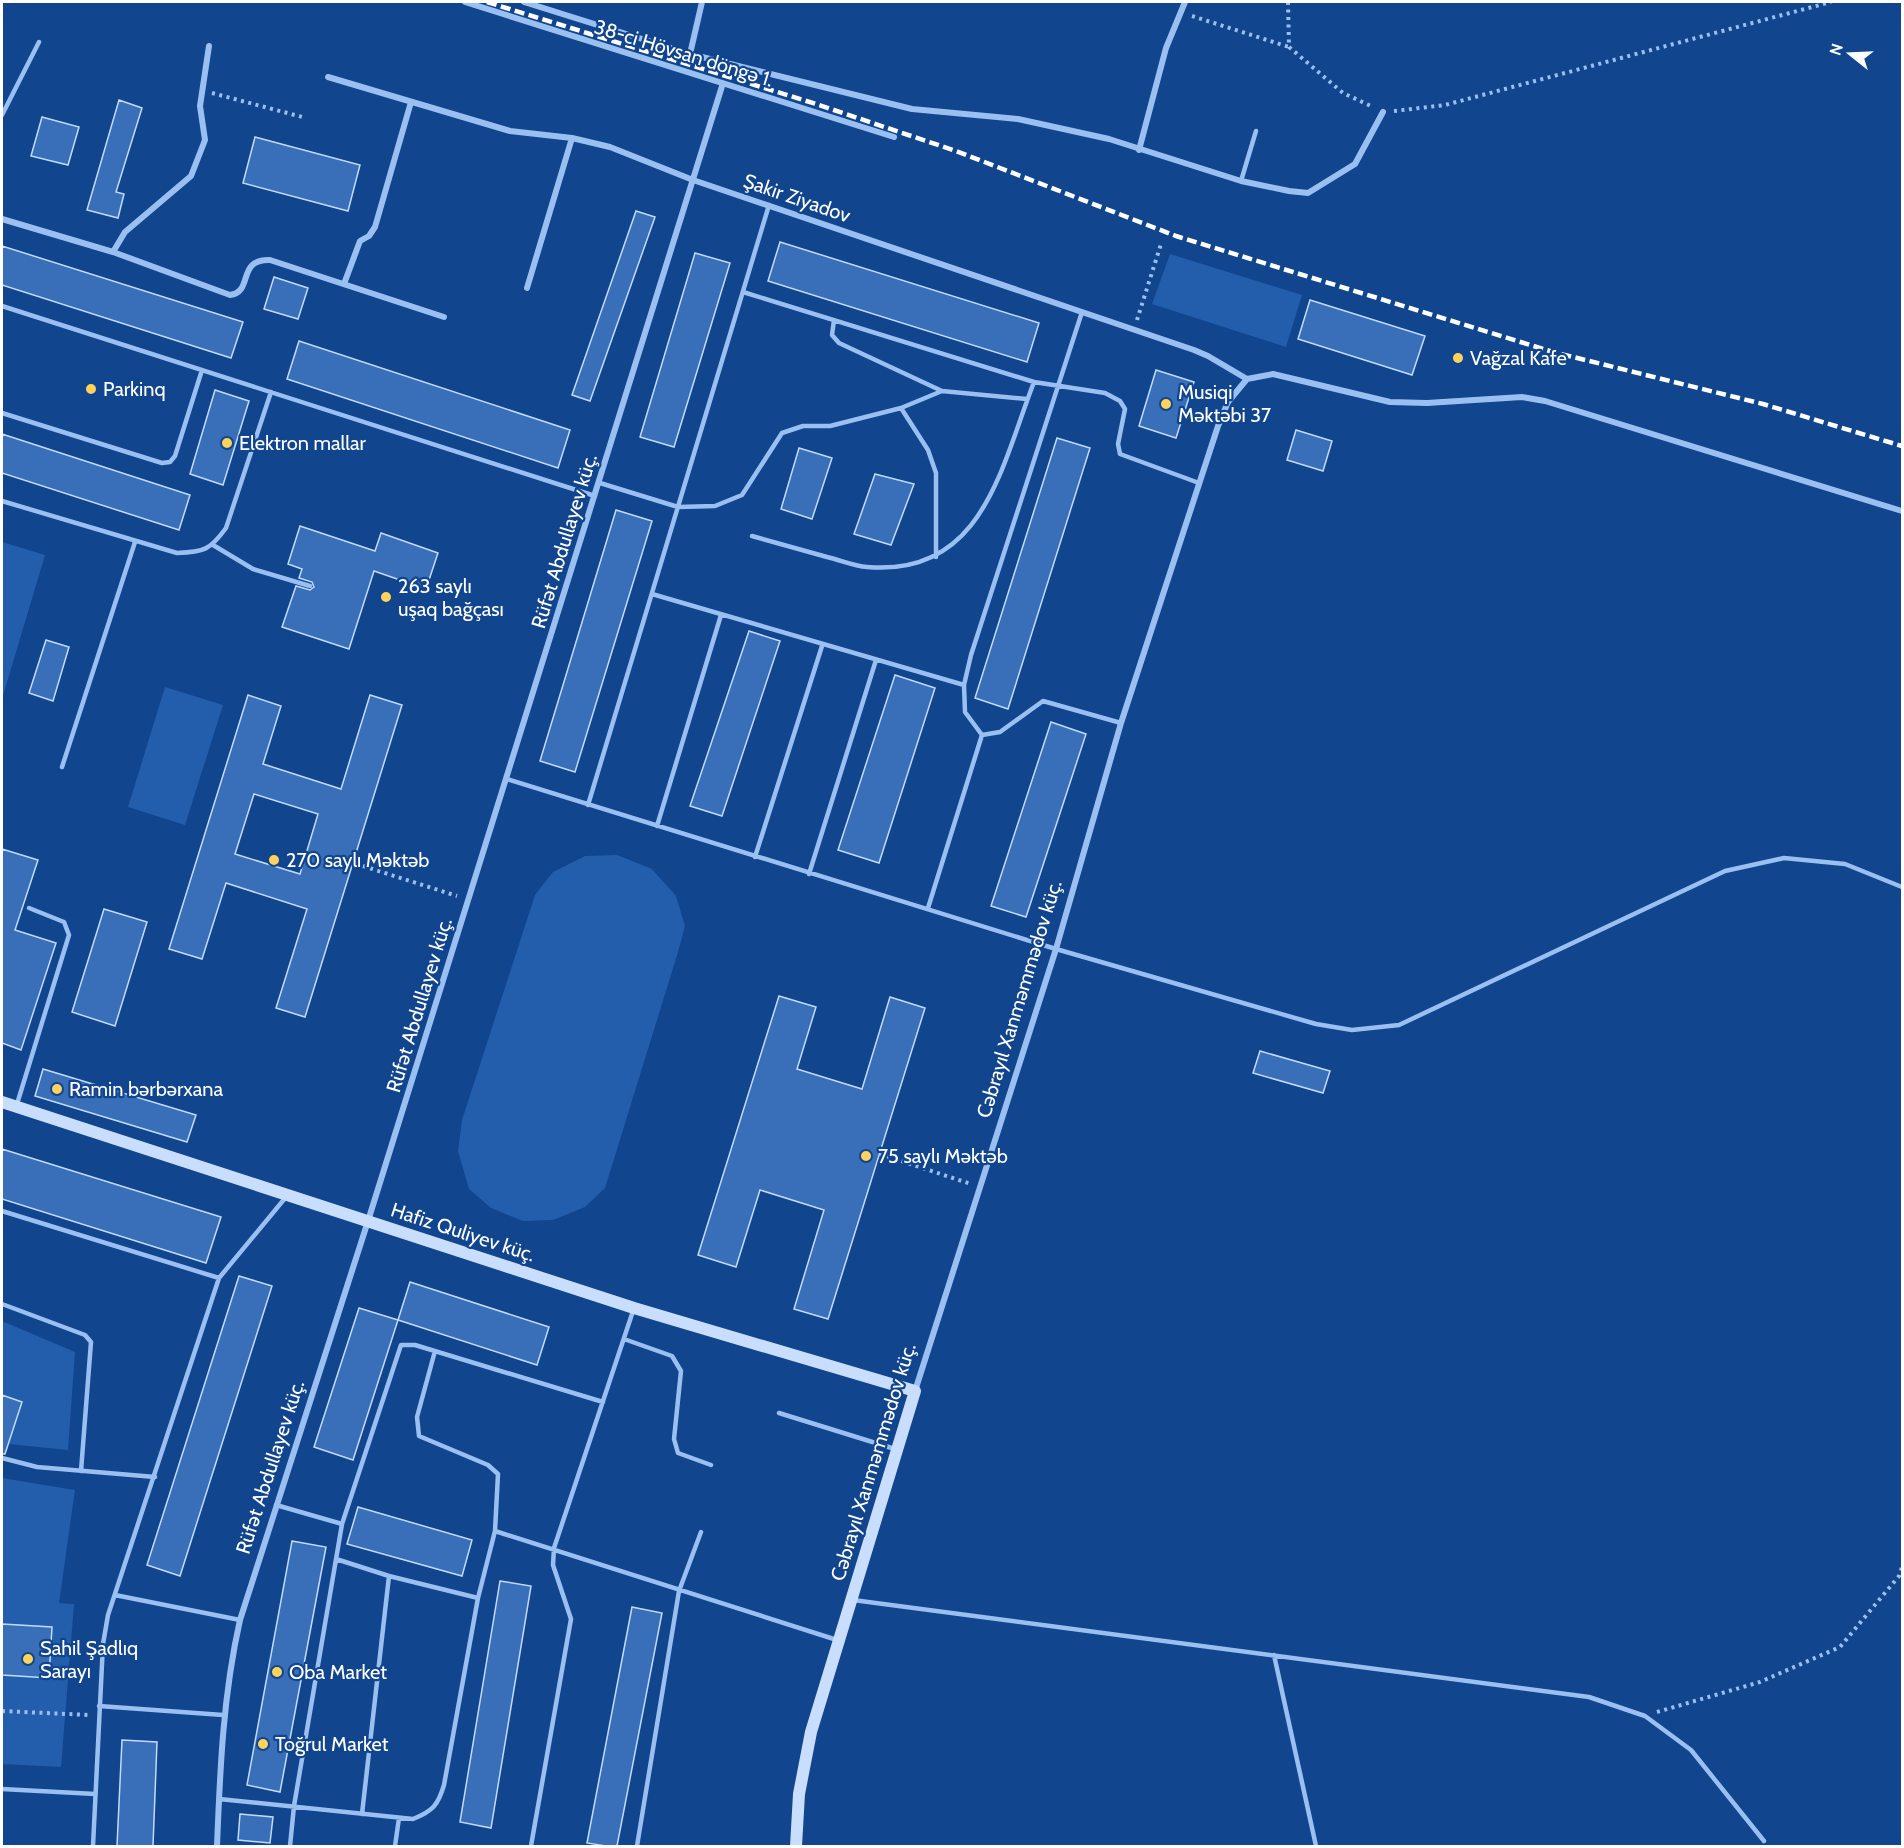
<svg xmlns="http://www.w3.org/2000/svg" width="1904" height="1848" viewBox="0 0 1904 1848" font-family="Cabin,sans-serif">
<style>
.green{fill:#235ead}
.building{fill:#396fb8;stroke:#c1dbfd;stroke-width:1.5;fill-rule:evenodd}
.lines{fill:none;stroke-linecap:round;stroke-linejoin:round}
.path{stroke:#9ac0f2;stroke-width:4;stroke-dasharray:3 4.5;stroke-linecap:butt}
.lane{stroke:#9ac0f2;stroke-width:4.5}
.street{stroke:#9ac0f2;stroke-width:6}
.secondary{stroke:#c9defc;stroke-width:12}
.rail{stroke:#fff;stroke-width:4.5;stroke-dasharray:10 4.5;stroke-linecap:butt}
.poi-dot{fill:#ffd35b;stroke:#11458e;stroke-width:2}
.labels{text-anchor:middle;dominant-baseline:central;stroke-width:4.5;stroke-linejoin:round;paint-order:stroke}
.street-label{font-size:20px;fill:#fff;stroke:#11458e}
.poi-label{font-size:20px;fill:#fff;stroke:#11458e;text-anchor:start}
</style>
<rect width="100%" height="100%" fill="#11458e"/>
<path class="green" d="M 1170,254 L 1302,295 L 1286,347 L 1152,304 Z
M 2,542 L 45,555 L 2,699 Z
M 165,687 L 223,705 L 185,825 L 128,807 Z
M 617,855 L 652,869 L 676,896 L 685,926 L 678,952 L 605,1188 L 585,1207 L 553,1220 L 523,1221 L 491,1208 L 469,1189 L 458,1151 L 462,1120 L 535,895 L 553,872 L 585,856 Z
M 2,1321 L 75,1352 L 68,1450 L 8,1444 L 21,1402 L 2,1395 Z
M 2,1478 L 75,1490 L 59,1603 L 74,1604 L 61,1767 L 2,1764 Z"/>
<path class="building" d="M 119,100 L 142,108 L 116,192 L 124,194 L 118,218 L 87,210 Z
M 42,117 L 79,127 L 68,165 L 31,156 Z
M 255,137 L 360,165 L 348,211 L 243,183 Z
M 636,211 L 655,217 L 590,401 L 572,395 Z
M 780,242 L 1039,323 L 1027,362 L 768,281 Z
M 2,246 L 243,322 L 231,358 L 2,285 Z
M 695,253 L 730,263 L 674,447 L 640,437 Z
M 274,277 L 308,288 L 298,319 L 264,309 Z
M 1310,300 L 1425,336 L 1412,375 L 1298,339 Z
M 299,341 L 570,430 L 558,468 L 287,379 Z
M 1156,370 L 1194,382 L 1176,438 L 1139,426 Z
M 215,390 L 249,401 L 223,485 L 190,474 Z
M 1296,430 L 1332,441 L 1323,471 L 1287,460 Z
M 2,434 L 190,495 L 179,530 L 2,473 Z
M 1057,438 L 1090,448 L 1008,709 L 975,698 Z
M 799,448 L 832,458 L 812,519 L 781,509 Z
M 875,474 L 914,484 L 891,545 L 854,534 Z
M 616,510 L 652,521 L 575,772 L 540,761 Z
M 300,526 L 375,551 L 381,533 L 438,553 L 426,589 L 374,571 L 349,649 L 282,627 L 296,586 L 310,590 L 314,587 L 312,582 L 299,578 L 302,569 L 288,564 Z
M 749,631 L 780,641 L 722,816 L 690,806 Z
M 46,640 L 69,647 L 53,701 L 29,693 Z
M 895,675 L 935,688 L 879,863 L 838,850 Z
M 248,695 L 281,706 L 263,764 L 341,789 L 370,695 L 402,705 L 305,1017 L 276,1008 L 307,909 L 226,883 L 202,959 L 169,949 ZM 254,794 L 318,814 L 300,874 L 235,854 Z
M 1051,722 L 1086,734 L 1026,917 L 991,906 Z
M 2,849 L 38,860 L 15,930 L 56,943 L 21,1050 L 2,1043 Z
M 104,909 L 147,922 L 115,1026 L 72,1012 Z
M 779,996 L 816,1007 L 797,1069 L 862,1089 L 890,997 L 925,1008 L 828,1319 L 794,1309 L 824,1210 L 760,1190 L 736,1267 L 698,1255 Z
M 1260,1051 L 1330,1071 L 1323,1093 L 1253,1073 Z
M 43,1069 L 196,1115 L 187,1142 L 35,1096 Z
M 2,1149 L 221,1217 L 206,1263 L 2,1199 Z
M 239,1276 L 272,1286 L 180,1576 L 147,1565 Z
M 410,1282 L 549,1327 L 537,1365 L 398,1320 Z
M 359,1308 L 398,1320 L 353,1460 L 314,1447 Z
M 2,1395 L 22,1402 L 5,1454 L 2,1454 Z
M 358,1507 L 472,1540 L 462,1576 L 347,1544 Z
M 292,1541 L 326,1547 L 280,1792 L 247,1785 Z
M 500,1581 L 531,1586 L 491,1828 L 460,1822 Z
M 632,1607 L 662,1613 L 617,1846 L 606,1846 L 587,1843 Z
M 2,1624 L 52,1627 L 49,1678 L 2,1675 Z
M 122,1740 L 157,1742 L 153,1846 L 117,1846 Z
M 240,1814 L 273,1817 L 270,1843 L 238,1840 Z"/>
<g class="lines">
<path class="path" d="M 1288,2 L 1289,47 L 1343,93 L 1373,107
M 1192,16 L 1289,47
M 212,93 L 306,118
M 1394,111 L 1445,105 L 1831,2
M 1137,320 L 1161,244
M 363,866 L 457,896
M 880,1154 L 971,1184
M 2,1711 L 89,1715
M 1657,1712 L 1760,1682 L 1840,1647 L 1899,1576 L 1902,1567"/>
<path class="lane" d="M 2,115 L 39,42
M 1241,181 L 1256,131
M 743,292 L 1034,382 L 1105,393 L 1120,401 L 1125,409 L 1118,444 L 1120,454 L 1199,483
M 2,306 L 595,496
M 834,320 L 832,335 L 839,343 L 942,391
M 901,408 L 928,450 L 936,473 L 936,557
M 2,413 L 162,463 L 170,462 L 175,456 L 202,370
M 600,483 L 678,507 L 715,506 L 742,495 L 782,433 L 803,426 L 830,426 L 901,408 L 942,391 L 1027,399
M 2,501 L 177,553 C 204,552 210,550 226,528 L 271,392
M 752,536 C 777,543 802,550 827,557 C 840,560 854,566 867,567 C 983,577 1001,467 1034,382
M 213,545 L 253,569 L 310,586
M 652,594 L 964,685
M 982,735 L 1000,732 L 1043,701 L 1121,723
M 62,767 L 135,542
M 507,779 L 1056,949 L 1316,1024 L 1352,1030 L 1399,1025 L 1725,871 L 1784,858 L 1845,864 L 1902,887
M 588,805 L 769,205
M 657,826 L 721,615
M 755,857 L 822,646
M 809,874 L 876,660
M 928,908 L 982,735 L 965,712 L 964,685 L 971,655 L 1082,312
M 17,1104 L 69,935 L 64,922 L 29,908
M 2,1211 L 219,1278
M 2,1304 L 85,1335 L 91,1342 L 81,1471
M 624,1339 L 672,1356 L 681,1371 L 674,1439 L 678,1453 L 711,1465
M 435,1351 L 417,1417 L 419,1436 L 488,1465 L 498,1474 L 495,1531
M 779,1413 L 895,1449
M 2,1458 L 37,1467 L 155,1477
M 276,1505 L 342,1524
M 336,1559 L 389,1576 L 478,1598
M 115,1595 L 240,1620
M 853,1600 L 1589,1697 L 1645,1716 L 1691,1750 L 1764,1841
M 1274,1655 L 1316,1846
M 99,1706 L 223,1715
M 2,1789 L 95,1794
M 219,1799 L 413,1819 C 433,1811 438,1805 444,1785 L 478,1598 L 495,1531 L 837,1640
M 362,1814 L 389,1576
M 93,1846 L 103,1644 L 108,1615 L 219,1278 L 286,1197
M 290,1846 L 294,1806 L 342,1524 L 401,1345 L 415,1345 L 603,1402
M 395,1846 L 399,1818
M 531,1846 L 571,1619 L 553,1565 L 554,1548 L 634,1308
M 637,1846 L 679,1591 L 701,1532"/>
<path class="street" d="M 465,2 L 894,137
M 524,2 L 690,54 L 912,109 L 1018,119 L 1109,139 L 1241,181 L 1289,191 L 1308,193 L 1355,164 L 1383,112
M 690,54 L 702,2
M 328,77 L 510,131 L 572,138 L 610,147 L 693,180 L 1194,350 L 1208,356 L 1247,379
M 1139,150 L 1166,48 L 1185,2
M 2,219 L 113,252 L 230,295 C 254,292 236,259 270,260 L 444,317
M 113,252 L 125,232 L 191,176 L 205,140 L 200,106 L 209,46
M 344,284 L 360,241 L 369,236 L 375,227 L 411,102
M 527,288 L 572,138
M 915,1391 L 1056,949 L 1121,723 L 1218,426 L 1228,402 L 1247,379 L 1273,374 L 1390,402 L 1427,403 L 1522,397 L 1545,401 L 1902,511
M 217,1846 C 220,1770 223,1695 240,1620 L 368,1221 L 723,83"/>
<path class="secondary" d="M 2,1102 L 634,1308 L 915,1391 L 811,1732 L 799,1794 L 796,1846"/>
<path class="rail" d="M 487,2 L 816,104 L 956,151 L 1176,236 L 1553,352 L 1763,404 L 1902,446"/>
</g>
<g class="poi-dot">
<circle cx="1458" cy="358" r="6"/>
<circle cx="91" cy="389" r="6"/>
<circle cx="1166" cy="404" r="6"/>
<circle cx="227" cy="443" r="6"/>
<circle cx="386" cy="597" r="6"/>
<circle cx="274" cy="860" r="6"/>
<circle cx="57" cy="1089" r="6"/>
<circle cx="866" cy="1156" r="6"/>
<circle cx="28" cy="1659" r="6"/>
<circle cx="277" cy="1672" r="6"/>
<circle cx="263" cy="1744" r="6"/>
</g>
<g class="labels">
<g class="street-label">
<text transform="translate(684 53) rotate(17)">38-ci Hövsan döngə 1.</text>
<text transform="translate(797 198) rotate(19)">Şakir Ziyadov</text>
<text transform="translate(564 541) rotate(-73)">Rüfət Abdullayev küç.</text>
<text transform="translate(1019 999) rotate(-73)">Cəbrayıl Xanməmmədov küç.</text>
<text transform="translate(419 1005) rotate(-73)">Rüfət Abdullayev küç.</text>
<text transform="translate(463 1232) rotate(18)">Hafiz Quliyev küç.</text>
<text transform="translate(873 1462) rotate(-73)">Cəbrayıl Xanməmmədov küç.</text>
<text transform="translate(270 1467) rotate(-72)">Rüfət Abdullayev küç.</text>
</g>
<g class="poi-label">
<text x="1470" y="358">Vağzal Kafe</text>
<text x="103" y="389">Parkinq</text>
<text x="1178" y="392">Musiqi<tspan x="1178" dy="23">Məktəbi 37</tspan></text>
<text x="239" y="443">Elektron mallar</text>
<text x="398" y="586">263 saylı<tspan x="398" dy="23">uşaq bağçası</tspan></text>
<text x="286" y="860">270 saylı Məktəb</text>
<text x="69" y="1089">Ramin bərbərxana</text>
<text x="878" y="1156">75 saylı Məktəb</text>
<text x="40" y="1648">Sahil Şadlıq<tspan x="40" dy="23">Sarayı</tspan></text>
<text x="289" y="1672">Oba Market</text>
<text x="275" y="1744">Toğrul Market</text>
</g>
</g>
<rect width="1904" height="1848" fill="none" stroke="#ffffff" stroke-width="6"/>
<g transform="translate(1850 54) rotate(288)" stroke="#11458e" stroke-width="4.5" paint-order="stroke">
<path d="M0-4.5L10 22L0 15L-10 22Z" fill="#ffffff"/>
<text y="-9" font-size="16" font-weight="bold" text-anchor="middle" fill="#ffffff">N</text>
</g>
</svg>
